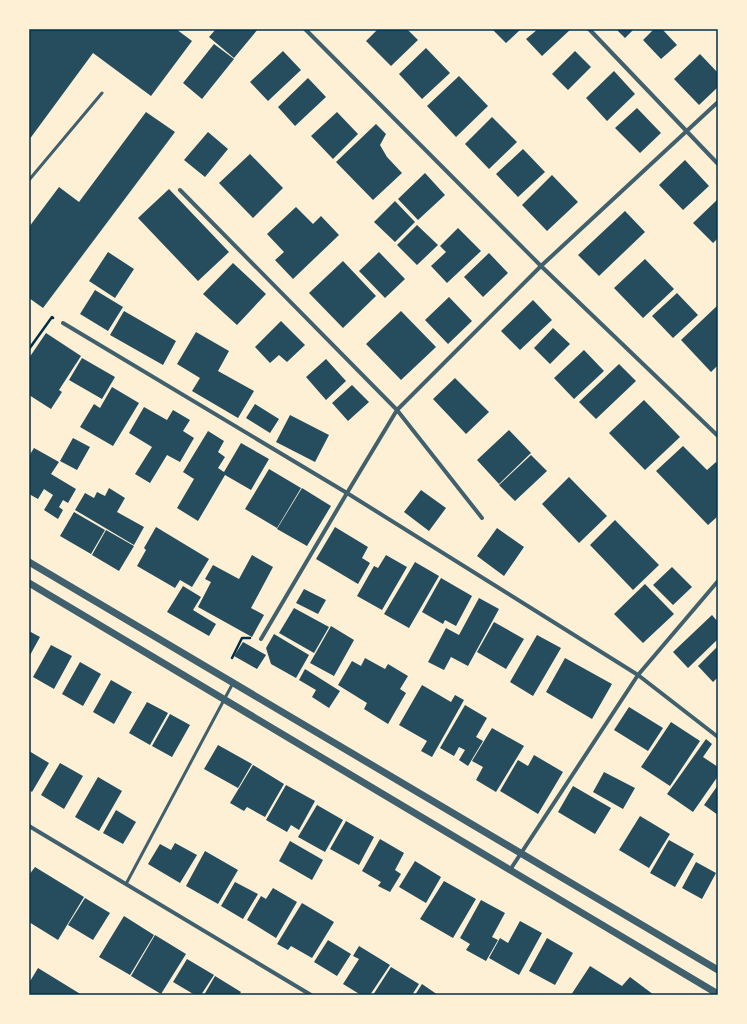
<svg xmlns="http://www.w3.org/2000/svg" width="747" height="1024" viewBox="0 0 747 1024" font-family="'Open Sans',sans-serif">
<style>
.building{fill:#264d5e}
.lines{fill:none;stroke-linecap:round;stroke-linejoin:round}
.path{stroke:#003049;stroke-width:2.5}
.service{stroke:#3f606c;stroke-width:3}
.minor{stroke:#3f606c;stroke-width:4}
.tertiary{stroke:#3f606c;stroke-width:7}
.neatline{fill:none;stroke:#003049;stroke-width:1.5}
</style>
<rect width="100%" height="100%" fill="#fdf0d5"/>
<path class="building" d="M 29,29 L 176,29 L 192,41 L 151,96 L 93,53 L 29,140 Z
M 216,29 L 258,29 L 234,58 L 209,37 Z
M 378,29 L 407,29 L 418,40 L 391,66 L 366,41 Z
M 492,29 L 521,29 L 506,43 Z
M 538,29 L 571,29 L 542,56 L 526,39 Z
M 616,29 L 634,29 L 625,38 Z
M 654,29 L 662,29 L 677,45 L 661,59 L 643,40 Z
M 214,44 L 234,59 L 202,99 L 183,83 Z
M 426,48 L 450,73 L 422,99 L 399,74 Z
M 283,51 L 301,70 L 268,101 L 250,82 Z
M 575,51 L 591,67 L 568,90 L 552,74 Z
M 700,54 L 718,73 L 718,87 L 699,105 L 674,79 Z
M 614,71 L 635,94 L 607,121 L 586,98 Z
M 459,76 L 488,106 L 456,137 L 427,106 Z
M 308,78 L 326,97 L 295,126 L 278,107 Z
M 637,108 L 661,133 L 640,153 L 615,128 Z
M 146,112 L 175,132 L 43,308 L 29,298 L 29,227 L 59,187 L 79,202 Z
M 337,112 L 358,134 L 333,159 L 311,136 Z
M 492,117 L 517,142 L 489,169 L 465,144 Z
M 376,124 L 386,134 L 380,145 L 387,157 L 402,173 L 373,200 L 336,162 Z
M 208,132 L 228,149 L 205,177 L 184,160 Z
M 523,149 L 545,172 L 518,197 L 496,174 Z
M 250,154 L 283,188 L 253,218 L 219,183 Z
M 685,160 L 709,186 L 683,210 L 659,185 Z
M 425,173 L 445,195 L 418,220 L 398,199 Z
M 552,175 L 578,202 L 547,231 L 522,205 Z
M 169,189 L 229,252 L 198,281 L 138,218 Z
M 718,199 L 718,238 L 713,243 L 693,223 Z
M 395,201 L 415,222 L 395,242 L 374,222 Z
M 296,207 L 313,224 L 321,216 L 339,235 L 293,279 L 275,260 L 284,252 L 267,234 Z
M 625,211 L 645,232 L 599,276 L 578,255 Z
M 417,225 L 438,245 L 417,265 L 397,245 Z
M 458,228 L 481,251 L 447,283 L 431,266 L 446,252 L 440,246 Z
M 108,252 L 134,269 L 115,298 L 89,281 Z
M 379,252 L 405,279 L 385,298 L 359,271 Z
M 489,253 L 508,273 L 483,297 L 464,277 Z
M 645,259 L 674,289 L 643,318 L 614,288 Z
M 343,261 L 376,296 L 343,328 L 309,293 Z
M 233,263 L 266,294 L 237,325 L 203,294 Z
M 95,290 L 123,307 L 108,331 L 80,314 Z
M 677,293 L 698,315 L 673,338 L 652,316 Z
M 449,297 L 472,321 L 448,344 L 425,320 Z
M 533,300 L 552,320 L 520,350 L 501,331 Z
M 718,305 L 718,365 L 711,372 L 681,340 Z
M 124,311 L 176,341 L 163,365 L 110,335 Z
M 401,311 L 436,347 L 401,380 L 366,344 Z
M 281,321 L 305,345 L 287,362 L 279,355 L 270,363 L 255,347 Z
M 553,328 L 570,344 L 550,364 L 534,348 Z
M 196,332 L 229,351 L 218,371 L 254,391 L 238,418 L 192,391 L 200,378 L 177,364 Z
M 46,333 L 81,356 L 59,390 L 62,392 L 51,409 L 29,395 L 29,358 Z
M 584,350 L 604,371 L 574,399 L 554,378 Z
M 82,358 L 115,377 L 102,399 L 69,380 Z
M 326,359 L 346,381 L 326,400 L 306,377 Z
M 619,364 L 636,381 L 596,419 L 579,402 Z
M 455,378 L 489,412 L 466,434 L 433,399 Z
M 352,385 L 369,402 L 348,421 L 332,403 Z
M 112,387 L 139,403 L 113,446 L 80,427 L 94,404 L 100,408 Z
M 644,400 L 680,437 L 645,470 L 609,433 Z
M 255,404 L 279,419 L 270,433 L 246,418 Z
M 144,407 L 167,420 L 173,410 L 190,420 L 183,431 L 194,438 L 180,462 L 167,455 L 150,483 L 135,474 L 152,447 L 129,433 Z
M 290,415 L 329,435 L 315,462 L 276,442 Z
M 509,430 L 531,453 L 499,484 L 477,460 Z
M 208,431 L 224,441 L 218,452 L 225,457 L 218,468 L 224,472 L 241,443 L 269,459 L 251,490 L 225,475 L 198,521 L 177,508 L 194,479 L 183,472 Z
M 73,438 L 90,447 L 77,470 L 60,461 Z
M 683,446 L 707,470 L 716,462 L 718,465 L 718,516 L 708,525 L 656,471 Z
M 34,448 L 59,462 L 51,474 L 76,489 L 68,503 L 63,500 L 59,507 L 63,510 L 58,519 L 44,510 L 53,495 L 44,489 L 38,499 L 29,494 L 29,456 Z
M 531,455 L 547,471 L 515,501 L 499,485 Z
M 269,469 L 301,488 L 277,528 L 245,509 Z
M 569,477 L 607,516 L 579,543 L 542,504 Z
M 109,488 L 125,498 L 117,512 L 144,527 L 134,545 L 75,510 L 85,493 L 94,498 L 97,492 L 105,496 Z
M 302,488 L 331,506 L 307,546 L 277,529 Z
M 421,490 L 446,508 L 429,531 L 404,512 Z
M 74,512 L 105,530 L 91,554 L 60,536 Z
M 615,520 L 659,565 L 633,590 L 590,545 Z
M 156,527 L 209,559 L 192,587 L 180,580 L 175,588 L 137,566 L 146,550 L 144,548 Z
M 335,527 L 368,547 L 362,558 L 370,563 L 358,584 L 316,559 Z
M 497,528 L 524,547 L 504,576 L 477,556 Z
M 106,530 L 134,546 L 119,571 L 92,555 Z
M 252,555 L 273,567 L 251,608 L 264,615 L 252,637 L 198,607 L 211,582 L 205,579 L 213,565 L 239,579 Z
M 386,555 L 407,567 L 382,610 L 357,596 L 374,566 L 378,568 Z
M 415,562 L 439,576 L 409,628 L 384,614 Z
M 672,567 L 692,587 L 673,605 L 653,585 Z
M 441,578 L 472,596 L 456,626 L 445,620 L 443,624 L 422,612 Z
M 645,584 L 674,614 L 643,643 L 614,614 Z
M 183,586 L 201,597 L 193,610 L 216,624 L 209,636 L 167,612 Z
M 304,589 L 326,600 L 318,614 L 296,603 Z
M 479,598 L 499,609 L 468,666 L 451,657 L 444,670 L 428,662 L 446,628 L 459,635 Z
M 294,608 L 329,627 L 314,653 L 279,633 Z
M 712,615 L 718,622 L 718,639 L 688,668 L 673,652 Z
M 494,622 L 524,639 L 506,669 L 477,652 Z
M 331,626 L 354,640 L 334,676 L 310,663 Z
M 29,631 L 40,637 L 29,657 Z
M 274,634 L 309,655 L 296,678 L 271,664 L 266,648 Z
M 537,635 L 561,648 L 533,696 L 510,682 Z
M 243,642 L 266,655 L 257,669 L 234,656 Z
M 51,645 L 72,656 L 54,689 L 33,677 Z
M 718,646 L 718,677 L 713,682 L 698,666 Z
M 365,658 L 385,669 L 388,664 L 408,676 L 400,689 L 406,693 L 388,724 L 364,709 L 367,703 L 338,685 L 352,661 L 361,666 Z
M 565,658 L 612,684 L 592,719 L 546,692 Z
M 80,662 L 101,674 L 83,706 L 62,694 Z
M 305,669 L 340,691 L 329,708 L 312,697 L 316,690 L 299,680 Z
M 111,680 L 132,692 L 114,724 L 93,712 Z
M 422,685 L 451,702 L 455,695 L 464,700 L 432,757 L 421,751 L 427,741 L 399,725 Z
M 147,702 L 168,713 L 150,745 L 129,733 Z
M 465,705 L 487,718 L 476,737 L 483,741 L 468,766 L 459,760 L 465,750 L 459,747 L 454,756 L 440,748 Z
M 629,707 L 663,728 L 648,751 L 614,730 Z
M 170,714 L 190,725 L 172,757 L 152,746 Z
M 671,722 L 700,741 L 670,786 L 641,767 Z
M 492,728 L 524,746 L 496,792 L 476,780 L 483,767 L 472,761 Z
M 706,739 L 712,744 L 703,757 L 718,767 L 718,776 L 693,812 L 667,794 Z
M 218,745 L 252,764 L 238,788 L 204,769 Z
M 29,751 L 49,763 L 32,792 L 29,790 Z
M 534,755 L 563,772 L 538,814 L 500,791 L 518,760 L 528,766 Z
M 60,763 L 83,776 L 64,809 L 41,795 Z
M 253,765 L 284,784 L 265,817 L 247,807 L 244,811 L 230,803 Z
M 604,772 L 635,788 L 623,809 L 593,792 Z
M 98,777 L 122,791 L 99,831 L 75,817 Z
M 286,785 L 315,801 L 299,830 L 291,825 L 287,832 L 266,820 Z
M 718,785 L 718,815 L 704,805 Z
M 573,786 L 611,808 L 595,834 L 558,812 Z
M 317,805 L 343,820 L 325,852 L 298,837 Z
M 116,810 L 136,822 L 123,844 L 103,833 Z
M 640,816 L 670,834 L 649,868 L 619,850 Z
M 346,821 L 374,837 L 359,865 L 330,849 Z
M 380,839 L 404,853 L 395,870 L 401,874 L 390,892 L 378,886 L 381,882 L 362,871 Z
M 669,840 L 694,854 L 675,887 L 650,873 Z
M 290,841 L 323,860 L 312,880 L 279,861 Z
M 175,843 L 197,855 L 180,883 L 148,864 L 160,844 L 171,850 Z
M 205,851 L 238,870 L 218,904 L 186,886 Z
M 415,861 L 441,877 L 426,903 L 399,887 Z
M 696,862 L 716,873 L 702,899 L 682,888 Z
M 35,867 L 84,897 L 58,940 L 29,922 L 29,875 Z
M 444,881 L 476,899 L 453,938 L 420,919 Z
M 235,882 L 258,894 L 243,919 L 221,906 Z
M 273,888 L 297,902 L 276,938 L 247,920 L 261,896 L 266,899 Z
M 85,898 L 110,913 L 93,940 L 68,925 Z
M 481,900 L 505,913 L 492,937 L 498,940 L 486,961 L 466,950 L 470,944 L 460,938 Z
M 302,903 L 334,922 L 312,958 L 291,946 L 288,950 L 277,944 Z
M 124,916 L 154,935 L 130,975 L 99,957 Z
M 520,921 L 542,933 L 519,975 L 489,958 L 500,938 L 508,943 Z
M 155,935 L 186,954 L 161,994 L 131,976 Z
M 547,938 L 573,953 L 555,985 L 529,971 Z
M 328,940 L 351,954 L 337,976 L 314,962 Z
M 359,946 L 390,965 L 370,995 L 361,995 L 343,984 L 359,959 L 353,956 Z
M 187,959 L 214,975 L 201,995 L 195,995 L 173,982 Z
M 590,966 L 622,986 L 630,977 L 654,995 L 571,995 Z
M 391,967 L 419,984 L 412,995 L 373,995 Z
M 38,968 L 82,995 L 29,995 L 29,983 Z
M 215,976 L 241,992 L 239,995 L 204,995 Z
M 422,984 L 438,995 L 415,995 Z"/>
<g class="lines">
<path class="path" d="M 29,349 L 52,317 L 53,318
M 232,658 L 242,638 L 250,638"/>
<path class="service" d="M 29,180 L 102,93
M 126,884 L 233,683"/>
<path class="minor" d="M 305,29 L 541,266 L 718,436
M 589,29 L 718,164
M 180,190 L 397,410 L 482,518
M 63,323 L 347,493 L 638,675 L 718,737
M 261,639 L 347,493 L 397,410 L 541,266 L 718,102
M 29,826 L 311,995
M 510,870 L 638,675 L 718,581"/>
<path class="tertiary" d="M 29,562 L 718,970
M 29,583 L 718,994"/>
</g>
<rect width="747" height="1024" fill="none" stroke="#fdf0d5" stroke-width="60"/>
<rect x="30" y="30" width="687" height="964" class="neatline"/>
</svg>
